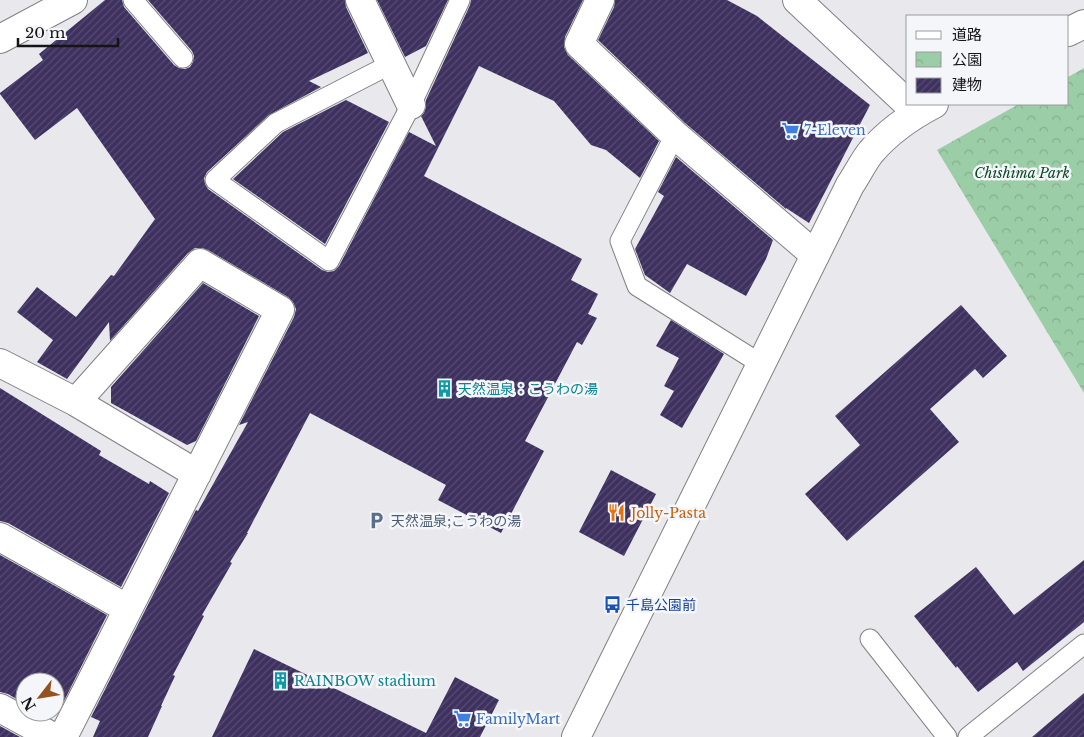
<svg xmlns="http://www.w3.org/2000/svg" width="1084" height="737" viewBox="0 0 1084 737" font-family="'Libre Baskerville','Noto Sans JP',serif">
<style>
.park{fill:url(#park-crowns)}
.building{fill:url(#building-hatch)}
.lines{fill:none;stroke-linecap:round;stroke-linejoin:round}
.lane-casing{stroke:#808084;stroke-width:21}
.street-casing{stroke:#808084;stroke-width:30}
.secondary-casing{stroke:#808084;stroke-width:30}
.lane{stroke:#fff;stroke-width:19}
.street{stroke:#fff;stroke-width:28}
.secondary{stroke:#fff;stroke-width:28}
.labels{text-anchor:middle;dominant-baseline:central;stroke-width:5;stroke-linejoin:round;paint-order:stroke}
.shop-label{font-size:14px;fill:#366cbe;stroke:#f5f6fa;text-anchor:start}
.park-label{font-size:14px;font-style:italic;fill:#0d4b24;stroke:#f5f6fa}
.culture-label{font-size:14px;fill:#0d838f;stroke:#f5f6fa;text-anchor:start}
.food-label{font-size:14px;fill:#c56008;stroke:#f5f6fa;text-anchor:start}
.service-label{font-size:14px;fill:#4e5e75;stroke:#f5f6fa;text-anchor:start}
.transit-label{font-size:14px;fill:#164399;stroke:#f5f6fa;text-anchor:start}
</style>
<defs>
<pattern id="park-crowns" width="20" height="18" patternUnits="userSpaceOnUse" patternTransform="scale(1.25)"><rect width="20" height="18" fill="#9bcda6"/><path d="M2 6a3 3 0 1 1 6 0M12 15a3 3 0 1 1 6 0" fill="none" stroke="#85af8e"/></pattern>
<pattern id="building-hatch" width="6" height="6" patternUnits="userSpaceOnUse" patternTransform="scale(1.25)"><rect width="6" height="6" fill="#3e3160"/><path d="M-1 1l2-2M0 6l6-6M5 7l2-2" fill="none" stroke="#574c72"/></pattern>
</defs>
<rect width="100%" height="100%" fill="#e8e8ed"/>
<path class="park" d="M 1084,68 L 1084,393 L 937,150 L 1019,104 L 1068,104 L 1068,77 Z"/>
<path class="building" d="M 105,0 L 122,0 L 124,7 L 174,65 L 179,68 L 185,69 L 190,67 L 193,62 L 194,56 L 192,51 L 148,0 L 345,0 L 346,7 L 368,53 L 309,81 L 321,87 L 269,115 L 207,172 L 204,178 L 205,184 L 208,189 L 322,270 L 328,272 L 334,271 L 339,266 L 409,132 L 436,146 L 421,116 L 424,113 L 426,107 L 426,100 L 470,5 L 471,0 L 583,0 L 565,37 L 564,47 L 568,55 L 659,141 L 640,178 L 606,150 L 591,145 L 554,101 L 479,66 L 424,176 L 582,259 L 571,280 L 598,294 L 588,314 L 597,318 L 582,345 L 577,342 L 525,441 L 544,451 L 501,533 L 438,500 L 446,485 L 310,413 L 247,533 L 248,533 L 230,562 L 232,563 L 202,615 L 204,616 L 173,675 L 175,676 L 161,706 L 162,706 L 148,737 L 93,737 L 100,721 L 91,717 L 196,510 L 198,511 L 248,422 L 239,425 L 294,317 L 296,309 L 293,302 L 288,297 L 208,250 L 202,248 L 195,248 L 188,253 L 110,341 L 109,322 L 67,379 L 37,362 L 53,340 L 17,312 L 37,287 L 76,317 L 111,275 L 114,276 L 155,219 L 77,108 L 35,140 L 0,94 L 0,93 L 43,60 L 39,54 Z
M 377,0 L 448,0 L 426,46 L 405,57 Z
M 615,0 L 727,0 L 757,16 L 870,105 L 809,223 L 786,208 L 786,209 L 685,123 L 598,40 L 614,7 Z
M 346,100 L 389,122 L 325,244 L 233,179 L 283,132 Z
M 676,157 L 773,240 L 766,259 L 746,296 L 687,264 L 670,293 L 645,275 L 635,249 L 664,196 L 658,192 Z
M 203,283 L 259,316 L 196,441 L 187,445 L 111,403 L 111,387 Z
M 961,305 L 1007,356 L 983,378 L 975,369 L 930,409 L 959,442 L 847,541 L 805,494 L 860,445 L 835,416 Z
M 671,320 L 724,354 L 682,428 L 660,415 L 674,391 L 664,386 L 679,358 L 656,346 Z
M 0,388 L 101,451 L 99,455 L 149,484 L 150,481 L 169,493 L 121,587 L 8,523 L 0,521 Z
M 611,470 L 656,494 L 624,556 L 579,532 Z
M 0,555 L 107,615 L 62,705 L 55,702 L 55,682 L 25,682 L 25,704 L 8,694 L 0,692 Z
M 1084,560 L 1084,622 L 1023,671 L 1017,662 L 978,692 L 957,666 L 956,668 L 914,616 L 976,567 L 1014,615 Z
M 254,649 L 426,733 L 455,677 L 499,700 L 480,737 L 212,737 Z
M 1084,693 L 1084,737 L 1032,737 Z
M 0,726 L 20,737 L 0,737 Z"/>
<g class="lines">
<defs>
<path id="lane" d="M 133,0 L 183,58
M 391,64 L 276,123 L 215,180 L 329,261 L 411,105 L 460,0
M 675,135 L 620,241 L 637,286 L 761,364
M 870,639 L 947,737
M 968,737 L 1084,644"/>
<path id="street" d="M 360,0 L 411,105
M 600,0 L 579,44 L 675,135 L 815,255
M 0,39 L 73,0
M 0,363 L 76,402 L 197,474
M 0,537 L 128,609
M 0,708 L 53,737
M 63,737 L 280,310 L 200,263 L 76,402"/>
<path id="secondary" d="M 797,0 L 908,104
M 1068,32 L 1084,24
M 576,737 L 850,185 C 857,175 863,162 871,152 C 888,132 911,116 934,104"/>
</defs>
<use href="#lane" class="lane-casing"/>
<use href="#street" class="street-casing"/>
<use href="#secondary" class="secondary-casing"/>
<use href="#lane" class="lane"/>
<use href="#street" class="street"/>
<use href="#secondary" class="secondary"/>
</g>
<defs>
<symbol id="supermarket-bare" viewBox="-9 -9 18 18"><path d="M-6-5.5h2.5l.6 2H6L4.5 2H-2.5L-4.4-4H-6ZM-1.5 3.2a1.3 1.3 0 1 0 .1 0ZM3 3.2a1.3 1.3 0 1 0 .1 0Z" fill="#3f7fe0" stroke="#f5f6fa" stroke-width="2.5" paint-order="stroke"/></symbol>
<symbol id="building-bare" viewBox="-9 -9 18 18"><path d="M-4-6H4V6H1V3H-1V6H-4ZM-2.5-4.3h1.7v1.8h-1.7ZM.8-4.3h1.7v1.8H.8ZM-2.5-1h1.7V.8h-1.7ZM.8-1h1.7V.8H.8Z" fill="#0f9aa8" stroke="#f5f6fa" stroke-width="2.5" paint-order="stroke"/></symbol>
<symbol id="restaurant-bare" viewBox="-9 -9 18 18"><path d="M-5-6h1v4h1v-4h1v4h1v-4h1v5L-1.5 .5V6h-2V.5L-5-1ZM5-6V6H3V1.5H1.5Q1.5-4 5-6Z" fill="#e8710a" stroke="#f5f6fa" stroke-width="2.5" paint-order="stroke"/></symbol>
<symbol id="parking-bare" viewBox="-9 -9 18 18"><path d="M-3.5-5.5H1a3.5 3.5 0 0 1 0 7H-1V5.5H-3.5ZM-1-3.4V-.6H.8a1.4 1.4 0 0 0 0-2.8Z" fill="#5c6f8a" stroke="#f5f6fa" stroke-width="2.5" paint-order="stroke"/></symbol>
<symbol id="bus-bare" viewBox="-9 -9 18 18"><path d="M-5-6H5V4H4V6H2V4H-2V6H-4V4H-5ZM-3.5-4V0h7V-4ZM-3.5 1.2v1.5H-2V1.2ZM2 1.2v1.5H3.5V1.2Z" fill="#1a4fb4" stroke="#f5f6fa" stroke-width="2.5" paint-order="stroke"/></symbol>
</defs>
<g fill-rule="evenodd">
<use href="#supermarket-bare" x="778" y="118" width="25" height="25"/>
<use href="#building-bare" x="432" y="376" width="25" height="25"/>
<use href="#restaurant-bare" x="604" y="500" width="25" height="25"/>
<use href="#parking-bare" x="364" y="508" width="25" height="25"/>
<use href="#bus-bare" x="600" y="592" width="25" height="25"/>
<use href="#building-bare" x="268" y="668" width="25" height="25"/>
<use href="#supermarket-bare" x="450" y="706" width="25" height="25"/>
</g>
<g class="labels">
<g class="shop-label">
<text x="804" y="130">7-Eleven</text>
<text x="476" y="719">FamilyMart</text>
</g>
<g class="park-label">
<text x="1022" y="173">Chishima Park</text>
</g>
<g class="culture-label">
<text x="458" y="389">天然温泉：こうわの湯</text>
<text x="294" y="681">RAINBOW stadium</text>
</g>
<g class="food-label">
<text x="631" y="513">Jolly-Pasta</text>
</g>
<g class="service-label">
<text x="391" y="521">天然温泉;こうわの湯</text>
</g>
<g class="transit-label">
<text x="626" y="605">千島公園前</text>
</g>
</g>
<rect x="906" y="15" width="162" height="90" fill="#f5f6fa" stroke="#9b9c9f"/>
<rect x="916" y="31" width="25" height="8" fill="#ffffff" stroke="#9b9c9f"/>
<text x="952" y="40" font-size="15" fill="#151517">道路</text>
<rect x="916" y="52" width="25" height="15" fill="url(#park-crowns)" stroke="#9b9c9f"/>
<text x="952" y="65" font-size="15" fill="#151517">公園</text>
<rect x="916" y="78" width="25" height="15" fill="url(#building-hatch)" stroke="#9b9c9f"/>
<text x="952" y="90" font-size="15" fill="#151517">建物</text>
<g transform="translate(40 697) rotate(239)"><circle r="24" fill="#f5f6fa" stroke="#9b9c9f"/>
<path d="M0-4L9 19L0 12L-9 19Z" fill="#94521f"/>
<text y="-8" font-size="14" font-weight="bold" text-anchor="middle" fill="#151517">N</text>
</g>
<path d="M18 38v8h100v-8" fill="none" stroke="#151517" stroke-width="2.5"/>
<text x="25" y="38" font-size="15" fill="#151517" stroke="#f5f6fa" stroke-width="4" paint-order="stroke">20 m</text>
</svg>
